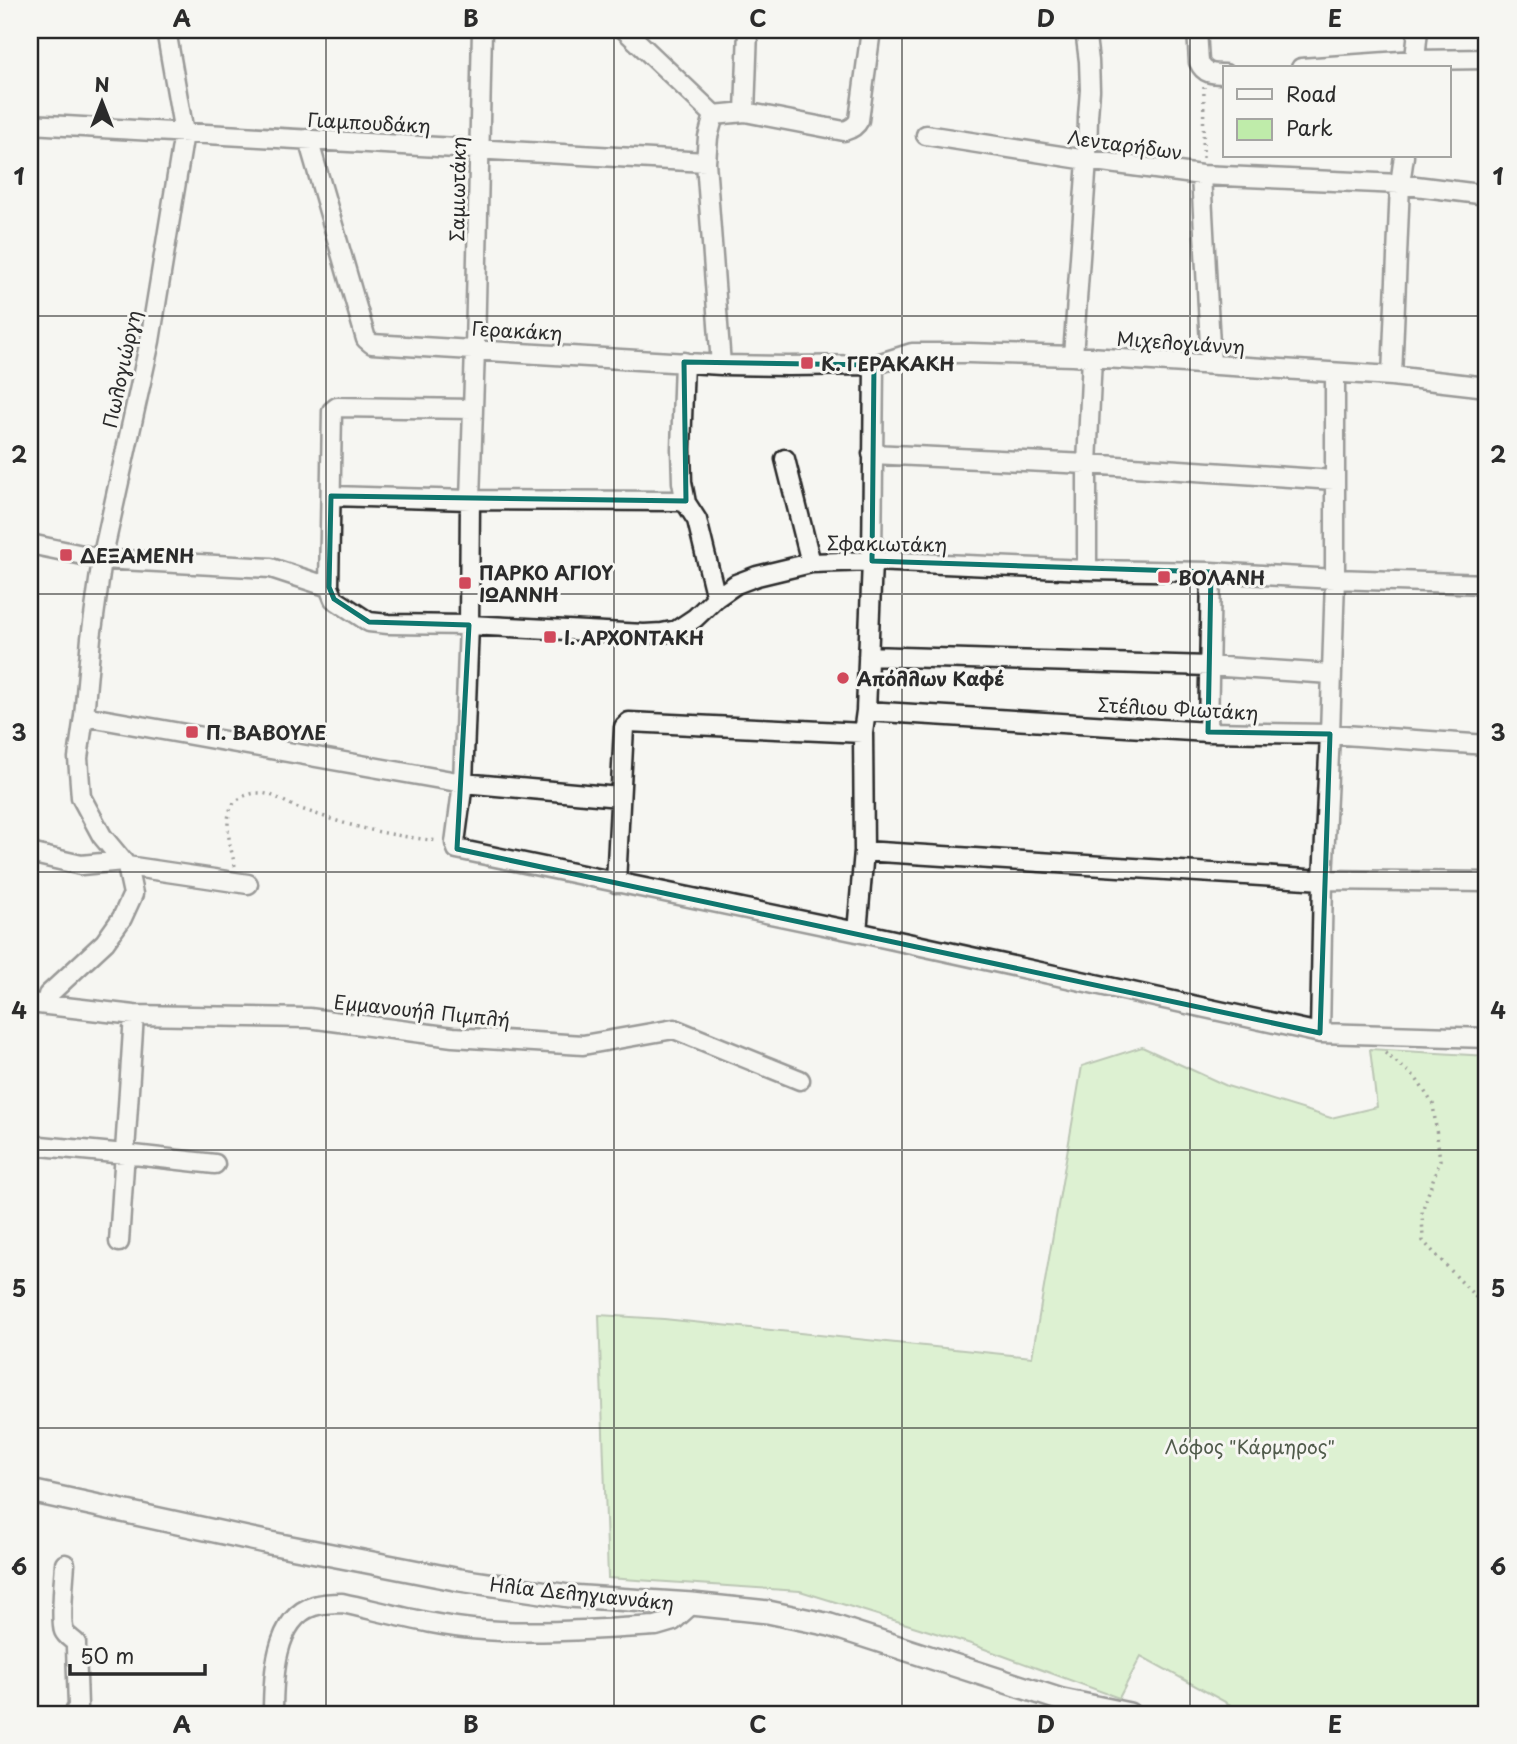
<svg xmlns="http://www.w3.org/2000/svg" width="1517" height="1744" viewBox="0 0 1517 1744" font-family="'Playpen Sans',sans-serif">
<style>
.green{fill:#bfecaa;stroke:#758c6a;stroke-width:2}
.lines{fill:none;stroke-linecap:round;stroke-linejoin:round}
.minor-casing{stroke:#2b2b2b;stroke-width:23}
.tertiary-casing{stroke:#2b2b2b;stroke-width:26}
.path{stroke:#2b2b2b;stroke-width:3.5;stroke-dasharray:2 5;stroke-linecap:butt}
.minor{stroke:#f6f6f2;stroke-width:18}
.tertiary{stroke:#f6f6f2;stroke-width:21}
.marked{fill:none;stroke:#0f766e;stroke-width:5;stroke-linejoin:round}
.grid{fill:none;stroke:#2b2b2b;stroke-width:2;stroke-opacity:0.55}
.poi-dot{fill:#d1495b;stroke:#f6f6f2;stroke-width:2.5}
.labels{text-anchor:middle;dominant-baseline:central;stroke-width:6;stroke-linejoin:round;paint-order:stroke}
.street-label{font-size:19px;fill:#2b2b2b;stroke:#f6f6f2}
.poi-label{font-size:19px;font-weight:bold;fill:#2b2b2b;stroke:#f6f6f2;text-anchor:start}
.park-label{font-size:19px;fill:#505b4b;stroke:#f6f6f2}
.neatline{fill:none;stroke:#2b2b2b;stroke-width:2.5}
.grid-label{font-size:23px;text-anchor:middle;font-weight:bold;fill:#2b2b2b}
</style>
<rect width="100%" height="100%" fill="#f6f6f2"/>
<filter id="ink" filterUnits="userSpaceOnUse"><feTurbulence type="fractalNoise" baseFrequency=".0143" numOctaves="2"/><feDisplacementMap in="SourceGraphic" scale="14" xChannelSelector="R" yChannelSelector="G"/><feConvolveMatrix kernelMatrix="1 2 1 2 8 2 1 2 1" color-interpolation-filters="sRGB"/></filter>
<g filter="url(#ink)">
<path class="green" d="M 1142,1047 L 1227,1086 L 1331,1118 L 1377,1107 L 1370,1049 L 1487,1056 L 1487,1714 L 1247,1714 L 1141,1656 L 1119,1698 L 971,1644 L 800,1591 L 608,1578 L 599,1315 L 664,1319 L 1032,1357 L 1082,1066 Z"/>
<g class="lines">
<defs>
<path id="minor" d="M 482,30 L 475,349 L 470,500 L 469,625 L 463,783 L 455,843 L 457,849 L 857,932 L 1320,1033 L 1487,1038
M 625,30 L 714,115
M 1197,30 L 1199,62 C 1204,74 1213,74 1225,74
M 1301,68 L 1415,60 L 1487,59
M 1414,68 L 1418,30
M 745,112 L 748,30
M 714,115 L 708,137 L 706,162 L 721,365
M 714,115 L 745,112 L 844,131 C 851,129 856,126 859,120 L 871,30
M 30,124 L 706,162
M 926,135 L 1087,160 L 1201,175 L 1400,184 L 1487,195
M 308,139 L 366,339 L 372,344 L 721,365 L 788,366 L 874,365 L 912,353 L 969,353 L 1073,356 L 1392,376 L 1487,387
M 1201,175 L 1211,364
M 1073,356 L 1087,160 L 1088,116 L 1090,90 L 1089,61 L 1085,30
M 684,362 L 681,449 L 682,482 L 686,503 L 697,520 L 716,598
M 1392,376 L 1400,184 L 1404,156
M 872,454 L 1087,464 L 1334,480
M 785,459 L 811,563
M 331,496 L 470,500 L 679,501 L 686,503
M 30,544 L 102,559 L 271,568 L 329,587 L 334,599 L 369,622 L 388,624 L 469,625 L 644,634 L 662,633 L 677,630 L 695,618 L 716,598 L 736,584 L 757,576 L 811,563 L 872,561 L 1087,570 L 1211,572 L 1335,579 L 1487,584
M 1087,570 L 1087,464 L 1092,357
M 329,587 L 332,411 L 337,407 L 473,409
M 868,656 L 1209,666 L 1331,674
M 866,711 L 1208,732 L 1330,734 L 1487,745
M 84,716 L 463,783 L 619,797
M 1208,732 L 1211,572
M 864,851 L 1323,880 L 1487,882
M 30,853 L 81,865 L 123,861
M 127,866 L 248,884
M 616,883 L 624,727 L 629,722 L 863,733
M 857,932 L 864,851 L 863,733 L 866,711 L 872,561 L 874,365
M 30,1003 L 134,1015 L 309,1018 L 453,1037 L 583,1045 L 674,1029 L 800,1080
M 46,1005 L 48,995 L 105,942 L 122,918 L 133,894 L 127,866 L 102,836 L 81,797 L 78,758 L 84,716 L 91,638 L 102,559 L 150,341 L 184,133 L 166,30
M 1320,1033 L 1323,880 L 1330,734 L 1335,579 L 1335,373
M 30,1145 L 125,1154 L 215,1164
M 119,1242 L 134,1015
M 65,1564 C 64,1577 60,1621 64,1631 C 66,1636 72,1639 76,1643 L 76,1647 L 78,1706 L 74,1714
M 273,1714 C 273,1680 274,1618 314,1606 C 323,1603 332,1603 342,1603 C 388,1613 437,1627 484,1630 C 541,1634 599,1629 656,1626 L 673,1621 L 692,1604"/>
<path id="tertiary" d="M 30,1491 L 270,1543 L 460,1580 L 569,1596 L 692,1604 L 768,1612 L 830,1625 L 1062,1700 L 1129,1714"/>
</defs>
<use href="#minor" class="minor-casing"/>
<use href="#tertiary" class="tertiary-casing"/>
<path class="path" d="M 1203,158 L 1204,87
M 235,866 C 231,849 222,818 234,803 C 240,797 250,793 258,793 C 273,793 285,803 298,808 C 310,812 322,816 334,820 C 368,831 403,837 439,841
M 1385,1053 L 1415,1077 L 1433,1104 L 1440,1160 L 1422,1211 L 1423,1241 L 1487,1309"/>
<use href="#minor" class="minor"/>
<use href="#tertiary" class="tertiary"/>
</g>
</g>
<path d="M0 0H1517V1744H0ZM 684,362 L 874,365 L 872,561 L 1211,572 L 1208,732 L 1330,734 L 1320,1033 L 457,849 L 469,625 L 369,622 L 334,599 L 329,587 L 331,496 L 686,501 Z" fill="#f6f6f2" fill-opacity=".55" fill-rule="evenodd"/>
<path class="marked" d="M 684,362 L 874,365 L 872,561 L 1211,572 L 1208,732 L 1330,734 L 1320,1033 L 457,849 L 469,625 L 369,622 L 334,599 L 329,587 L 331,496 L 686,501 Z"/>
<path class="grid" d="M 326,30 L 326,1714M 614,30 L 614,1714M 902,30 L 902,1714M 1190,30 L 1190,1714M 30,316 L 1487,316M 30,594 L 1487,594M 30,872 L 1487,872M 30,1150 L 1487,1150M 30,1428 L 1487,1428"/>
<g class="poi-dot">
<rect x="800" y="356" width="14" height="14" rx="3.5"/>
<rect x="59" y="548" width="14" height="14" rx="3.5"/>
<rect x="1157" y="570" width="14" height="14" rx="3.5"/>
<rect x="458" y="576" width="14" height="14" rx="3.5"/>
<rect x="543" y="630" width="14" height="14" rx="3.5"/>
<circle cx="843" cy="678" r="7"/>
<rect x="185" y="725" width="14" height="14" rx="3.5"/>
</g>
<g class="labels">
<g class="street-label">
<text transform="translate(369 122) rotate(3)">Γιαμπουδάκη</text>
<text transform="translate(1125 144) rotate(8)">Λενταρήδων</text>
<text transform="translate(457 189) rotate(-89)">Σαμιωτάκη</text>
<text transform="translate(517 330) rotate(3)">Γερακάκη</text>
<text transform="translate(1181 342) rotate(4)">Μιχελογιάννη</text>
<text transform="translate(121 369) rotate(-78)">Πωλογιώργη</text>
<text transform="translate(887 543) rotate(1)">Σφακιωτάκη</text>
<text transform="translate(1178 708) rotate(3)">Στέλιου Φιωτάκη</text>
<text transform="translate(422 1010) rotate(6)">Εµµανουήλ Πιµπλή</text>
<text transform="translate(582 1593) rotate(6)">Ηλία Δεληγιαννάκη</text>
</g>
<g class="poi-label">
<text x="821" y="363">Κ. ΓΕΡΑΚΑΚΗ</text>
<text x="80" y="555">ΔΕΞΑΜΕΝΗ</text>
<text x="479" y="572">ΠΑΡΚΟ ΑΓΙΟΥ<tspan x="479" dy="22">ΙΩΑΝΝΗ</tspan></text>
<text x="1178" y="577">ΒΟΛΑΝΗ</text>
<text x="564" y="637">Ι. ΑΡΧΟΝΤΑΚΗ</text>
<text x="857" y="678">Απόλλων Καφέ</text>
<text x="206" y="732">Π. ΒΑΒΟΥΛΕ</text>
</g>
<g class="park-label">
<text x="1250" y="1446">Λόφος "Κάρμηρος"</text>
</g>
</g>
<rect width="1517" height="1744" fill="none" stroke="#f6f6f2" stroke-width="77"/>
<rect x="1223" y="66" width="228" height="91" fill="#f6f6f2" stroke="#a5a5a2" stroke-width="2"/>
<rect x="1237" y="89" width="35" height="10" fill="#f6f6f2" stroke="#a5a5a2" stroke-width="2"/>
<text x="1286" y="102" font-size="21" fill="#2b2b2b">Road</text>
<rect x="1237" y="119" width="35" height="21" fill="#bfecaa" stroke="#a5a5a2" stroke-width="2"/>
<text x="1286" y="136" font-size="21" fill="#2b2b2b">Park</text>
<g transform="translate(102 102)" stroke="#f6f6f2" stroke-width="5" paint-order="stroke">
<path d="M0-5L12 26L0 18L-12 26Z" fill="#2b2b2b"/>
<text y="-10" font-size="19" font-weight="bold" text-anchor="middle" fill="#2b2b2b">N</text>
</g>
<path d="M70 1664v10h135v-10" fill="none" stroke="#2b2b2b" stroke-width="3.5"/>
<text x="80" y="1664" font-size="21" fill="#2b2b2b" stroke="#f6f6f2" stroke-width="5" paint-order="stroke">50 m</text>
<rect x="38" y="38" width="1440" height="1668" class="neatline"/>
<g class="grid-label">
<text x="182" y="27">A</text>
<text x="471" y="27">B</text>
<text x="758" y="27">C</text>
<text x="1046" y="27">D</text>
<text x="1335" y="27">E</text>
<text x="19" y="185">1</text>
<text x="1498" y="185">1</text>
<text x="19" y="463">2</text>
<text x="1498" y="463">2</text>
<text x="19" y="741">3</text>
<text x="1498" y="741">3</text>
<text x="19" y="1019">4</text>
<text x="1498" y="1019">4</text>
<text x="19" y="1297">5</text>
<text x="1498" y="1297">5</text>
<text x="19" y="1575">6</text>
<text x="1498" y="1575">6</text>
<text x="182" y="1733">A</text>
<text x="471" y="1733">B</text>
<text x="758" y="1733">C</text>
<text x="1046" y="1733">D</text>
<text x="1335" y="1733">E</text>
</g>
</svg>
